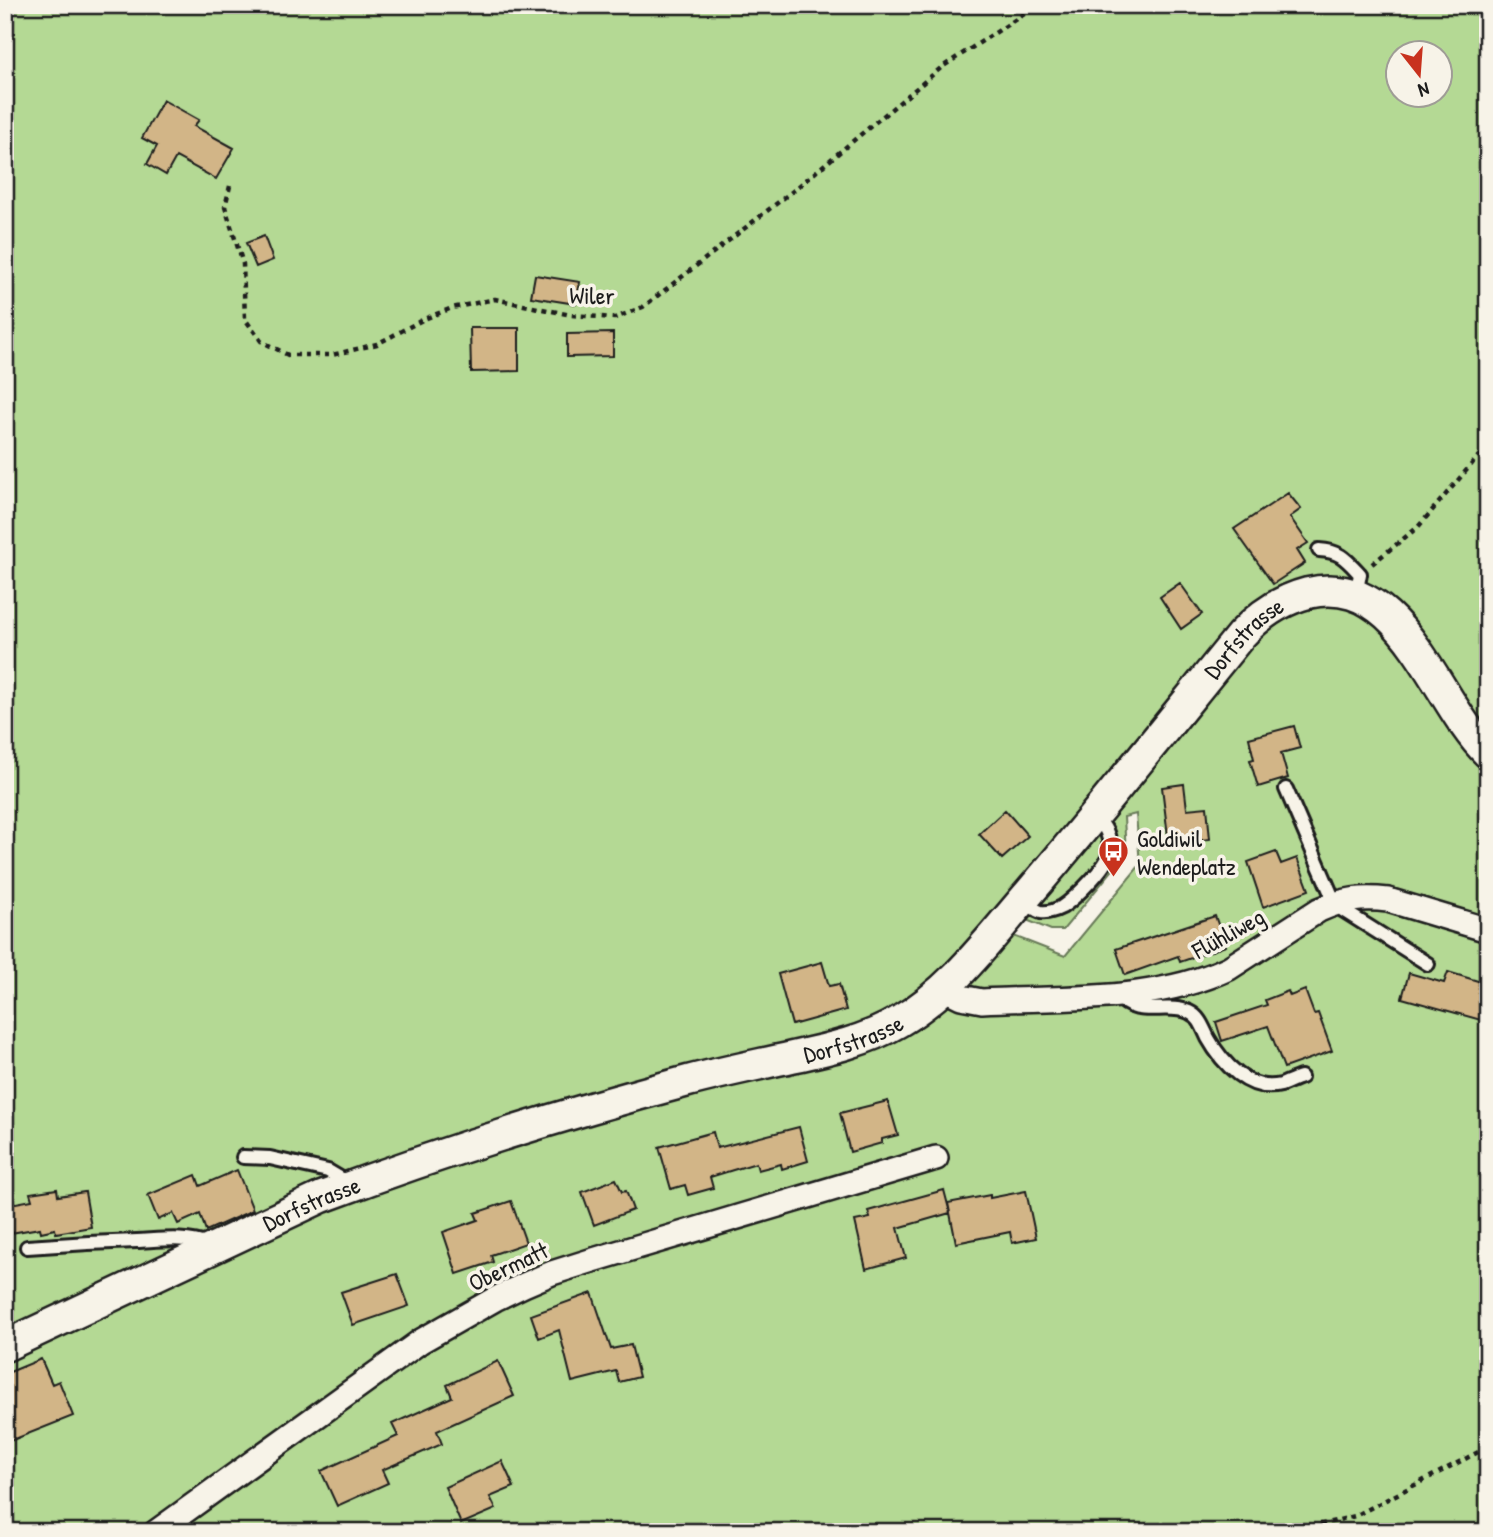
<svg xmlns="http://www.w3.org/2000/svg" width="1493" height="1537" viewBox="0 0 1493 1537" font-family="'Patrick Hand',sans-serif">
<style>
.green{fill:#b4d994;stroke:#687a58;stroke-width:2;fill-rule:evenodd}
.building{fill:#d2b587;stroke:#1c1c1c;stroke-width:2}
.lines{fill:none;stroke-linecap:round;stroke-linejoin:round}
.service-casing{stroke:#1c1c1c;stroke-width:18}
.minor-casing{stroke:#1c1c1c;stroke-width:28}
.tertiary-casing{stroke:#1c1c1c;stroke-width:35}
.path{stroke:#1c1c1c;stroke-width:4.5;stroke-dasharray:5 5;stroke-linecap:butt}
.service{stroke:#f7f3e8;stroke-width:12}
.minor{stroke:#f7f3e8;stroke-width:23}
.tertiary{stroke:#f7f3e8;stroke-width:30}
.labels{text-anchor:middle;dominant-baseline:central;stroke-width:7;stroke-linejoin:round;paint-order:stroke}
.street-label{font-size:24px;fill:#1c1c1c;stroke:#f7f3e8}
.poi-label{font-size:24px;fill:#1c1c1c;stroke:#f7f3e8;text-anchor:start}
</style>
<rect width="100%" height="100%" fill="#f7f3e8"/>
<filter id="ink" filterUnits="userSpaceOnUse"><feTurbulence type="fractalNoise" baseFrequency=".0143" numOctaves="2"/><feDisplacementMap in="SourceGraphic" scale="14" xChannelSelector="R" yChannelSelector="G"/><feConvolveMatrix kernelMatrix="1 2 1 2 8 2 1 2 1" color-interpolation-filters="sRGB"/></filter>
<g filter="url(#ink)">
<path class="green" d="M 5,5 L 1488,5 L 1488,1532 L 5,1532 ZM 1398,52 L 1440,52 L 1440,94 L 1398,94 ZM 1136,814 L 1140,865 L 1065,956 L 1011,935 L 1024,919 L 1051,930 L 1063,930 L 1126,854 L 1124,817 Z"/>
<path class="building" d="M 163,100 L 199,120 L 194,126 L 234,148 L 216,179 L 176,157 L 166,175 L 147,164 L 157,146 L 142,138 Z
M 264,236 L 273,260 L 256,267 L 246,243 Z
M 535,275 L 580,282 L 576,304 L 531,297 Z
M 470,328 L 519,328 L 519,371 L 471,372 Z
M 613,333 L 613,356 L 567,357 L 567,334 Z
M 1288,493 L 1301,509 L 1290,517 L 1308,543 L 1297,550 L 1305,563 L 1273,584 L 1234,529 Z
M 1180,583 L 1202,614 L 1181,629 L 1160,597 Z
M 1294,726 L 1300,748 L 1281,753 L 1288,778 L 1258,787 L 1250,760 L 1254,759 L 1249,738 Z
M 1184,784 L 1187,809 L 1207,807 L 1210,839 L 1169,844 L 1162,787 Z
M 1005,810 L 1028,836 L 1002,859 L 979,834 Z
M 1276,852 L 1281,864 L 1297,858 L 1309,890 L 1263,907 L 1248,862 Z
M 1215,916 L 1226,946 L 1180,962 L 1178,956 L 1125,975 L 1116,949 Z
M 822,962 L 829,986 L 839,984 L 846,1010 L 792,1025 L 778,974 Z
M 1448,972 L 1488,984 L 1488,1022 L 1402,998 L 1409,973 L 1444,983 Z
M 1305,990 L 1314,1014 L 1318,1013 L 1332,1051 L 1284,1068 L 1268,1026 L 1222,1041 L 1216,1022 L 1267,1005 L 1265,1000 L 1288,991 L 1290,996 Z
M 888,1101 L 898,1135 L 882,1139 L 882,1143 L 850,1152 L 840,1113 Z
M 799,1127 L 808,1161 L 782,1169 L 781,1164 L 758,1170 L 756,1163 L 710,1177 L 713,1188 L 688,1195 L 685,1185 L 671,1189 L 659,1147 L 713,1132 L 717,1148 Z
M 237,1170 L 253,1210 L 206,1231 L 200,1214 L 178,1224 L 173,1213 L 158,1220 L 148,1195 L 196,1175 L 200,1186 Z
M 616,1179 L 622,1192 L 626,1191 L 633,1210 L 594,1225 L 582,1192 Z
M 57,1189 L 58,1196 L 85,1192 L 91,1227 L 56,1233 L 55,1229 L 41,1232 L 40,1228 L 5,1234 L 5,1205 L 32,1200 L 30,1193 Z
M 944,1190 L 950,1213 L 898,1228 L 906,1258 L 866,1269 L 855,1221 L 870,1218 L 868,1211 Z
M 1026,1191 L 1036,1238 L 1012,1243 L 1010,1232 L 956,1243 L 948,1203 L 990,1195 L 990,1198 Z
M 511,1201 L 526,1243 L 491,1255 L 493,1262 L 457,1274 L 443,1232 L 478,1220 L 475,1213 Z
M 397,1274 L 409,1306 L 353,1325 L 341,1292 Z
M 592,1293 L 611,1349 L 631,1345 L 639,1377 L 619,1382 L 616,1371 L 572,1382 L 559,1330 L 539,1338 L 531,1315 Z
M 41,1359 L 52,1384 L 59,1381 L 73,1416 L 5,1443 L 5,1374 Z
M 498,1361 L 514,1396 L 437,1431 L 442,1444 L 382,1470 L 388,1483 L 337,1506 L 321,1471 L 398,1436 L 392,1424 L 452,1397 L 447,1385 Z
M 502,1461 L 514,1487 L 490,1497 L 496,1509 L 461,1524 L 445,1487 Z"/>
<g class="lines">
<defs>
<path id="service" d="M 1319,550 C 1340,551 1346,559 1360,574 L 1356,595
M 1286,789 L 1335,903 L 1344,911 L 1428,964
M 1024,900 C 1029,905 1034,910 1041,912 C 1048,913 1056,910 1062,907 C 1074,899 1107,867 1109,854 C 1112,837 1105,826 1094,814
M 1118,996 C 1135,1019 1167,1002 1189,1012 C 1200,1017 1203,1028 1208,1038 C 1222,1063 1249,1093 1281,1085 C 1287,1083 1294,1079 1301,1077
M 243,1157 L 270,1158 L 328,1171 L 350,1184
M 27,1247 C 64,1244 101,1242 137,1241 C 160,1240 187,1236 208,1245"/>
<path id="minor" d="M 943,988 L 961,997 L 982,1001 C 1063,997 1155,1003 1229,968 L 1319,910 C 1343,899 1363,897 1388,900 L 1488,930
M 156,1532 L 421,1341 L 495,1299 L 524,1285 L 552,1273 L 590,1261 L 936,1158"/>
<g id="tertiary">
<path id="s1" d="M 5,1346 L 322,1197 C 442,1152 564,1114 688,1081 C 722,1072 757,1065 792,1057 C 829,1049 866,1041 898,1022 C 953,990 990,938 1030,892 C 1102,808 1171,721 1241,635 C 1260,614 1281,600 1308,593 C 1403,571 1434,701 1488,753"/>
</g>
</defs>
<use href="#service" class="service-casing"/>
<use href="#minor" class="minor-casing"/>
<use href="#tertiary" class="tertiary-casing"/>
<path class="path" d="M 230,186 L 225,207 L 243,264 L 245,319 L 261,341 L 288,355 L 332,355 L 377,344 L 424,319 L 452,308 L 495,299 L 571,315 L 615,318 L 643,307 L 794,190 L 942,67 L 1038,5
M 1372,564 L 1418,527 L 1488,445
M 1291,1532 L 1355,1516 L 1488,1447"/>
<use href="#service" class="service"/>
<use href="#minor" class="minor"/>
<use href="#tertiary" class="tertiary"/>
</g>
</g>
<defs>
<symbol id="bus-pin" viewBox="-11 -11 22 30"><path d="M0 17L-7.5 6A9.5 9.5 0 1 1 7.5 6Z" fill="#c8321e" stroke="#f7f3e8"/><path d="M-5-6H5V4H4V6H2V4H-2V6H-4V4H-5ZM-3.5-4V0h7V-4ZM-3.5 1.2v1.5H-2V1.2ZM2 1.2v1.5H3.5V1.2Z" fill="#fff"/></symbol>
</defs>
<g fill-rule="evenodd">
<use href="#bus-pin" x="1096" y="834" width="35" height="47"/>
</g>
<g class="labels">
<g class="street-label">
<text transform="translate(592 295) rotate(1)">Wiler</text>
<text stroke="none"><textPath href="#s1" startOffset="1472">Dorfstrasse</textPath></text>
<text transform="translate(1228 933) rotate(-29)">Flühliweg</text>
<text stroke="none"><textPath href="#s1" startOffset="905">Dorfstrasse</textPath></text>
<text stroke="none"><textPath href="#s1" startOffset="338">Dorfstrasse</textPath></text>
<text transform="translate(508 1266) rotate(-25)">Obermatt</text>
</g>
<g class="poi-label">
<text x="1137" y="838">Goldiwil<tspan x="1137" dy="28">Wendeplatz</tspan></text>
</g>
</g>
<rect width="1493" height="1537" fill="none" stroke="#f7f3e8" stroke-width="28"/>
<rect x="14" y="14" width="1465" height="1509" fill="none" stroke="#1c1c1c" stroke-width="2.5" filter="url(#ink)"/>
<g transform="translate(1419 74) rotate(163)"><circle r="33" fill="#f7f3e8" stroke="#9f9d96" stroke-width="2"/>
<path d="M0-5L12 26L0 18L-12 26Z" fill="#c8321e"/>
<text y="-10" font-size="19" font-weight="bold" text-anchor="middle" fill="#1c1c1c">N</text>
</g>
</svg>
